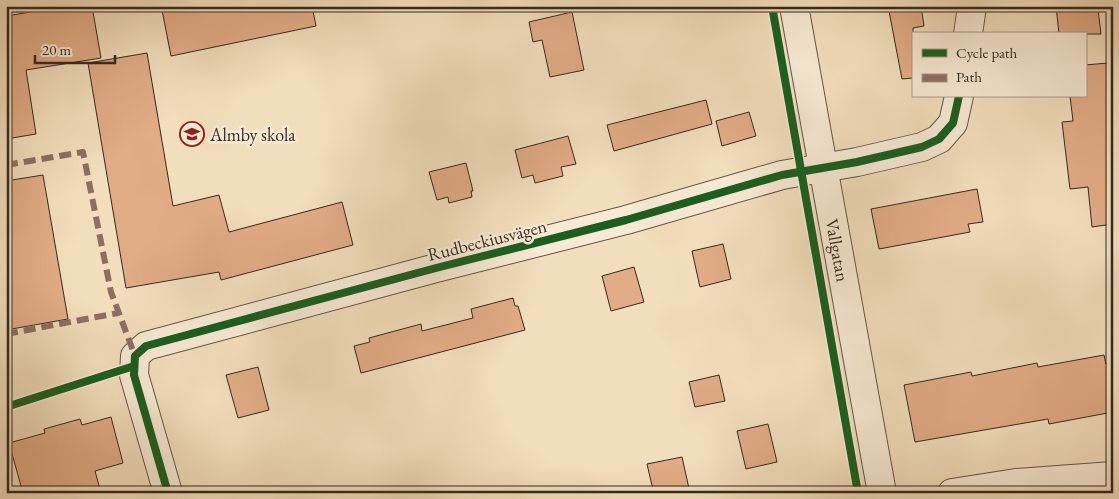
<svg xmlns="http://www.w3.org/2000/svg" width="1119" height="499" viewBox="0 0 1119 499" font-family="'EB Garamond',serif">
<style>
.building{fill:#e1ab86;stroke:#352920}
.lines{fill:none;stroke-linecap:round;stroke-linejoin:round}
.minor-casing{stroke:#645647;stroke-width:30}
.minor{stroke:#f7e9d3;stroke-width:28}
.quiet{stroke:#8d6e63;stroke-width:6;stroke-dasharray:12 6;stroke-linecap:butt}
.cycleway-casing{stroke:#f7e9d3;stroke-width:11}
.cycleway{stroke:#1b5e20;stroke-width:8}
.labels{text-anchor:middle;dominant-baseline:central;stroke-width:5;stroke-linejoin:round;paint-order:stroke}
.poi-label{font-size:18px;fill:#352920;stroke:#f7e9d3;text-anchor:start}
.street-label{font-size:18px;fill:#352920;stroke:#f7e9d3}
</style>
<rect width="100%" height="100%" fill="#f2ddbc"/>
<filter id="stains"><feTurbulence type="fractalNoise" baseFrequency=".004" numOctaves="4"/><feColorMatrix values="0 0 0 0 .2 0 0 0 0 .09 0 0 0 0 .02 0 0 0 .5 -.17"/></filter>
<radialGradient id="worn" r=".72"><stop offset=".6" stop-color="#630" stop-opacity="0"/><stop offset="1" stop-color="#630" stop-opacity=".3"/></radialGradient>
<path class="building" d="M 67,6 L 92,6 L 101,58 L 26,70 L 36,134 L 6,139 L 6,16 Z
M 181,6 L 312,6 L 316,26 L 171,56 L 162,10 Z
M 888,6 L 921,6 L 924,26 L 913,28 L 913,78 L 902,79 Z
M 1056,6 L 1093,6 L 1094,11 L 1098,10 L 1101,34 L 1059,34 Z
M 572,12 L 584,70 L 550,77 L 542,40 L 533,42 L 529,22 Z
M 147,53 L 173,206 L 219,195 L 229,232 L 342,202 L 353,245 L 221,280 L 219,272 L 126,288 L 88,63 Z
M 1108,63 L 1113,107 L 1113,224 L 1092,227 L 1088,187 L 1070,189 L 1062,122 L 1073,121 L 1070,96 L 1085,96 L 1085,65 Z
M 706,100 L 712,124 L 614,151 L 607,125 Z
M 749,112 L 756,136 L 722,146 L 716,121 Z
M 568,136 L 576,164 L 561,167 L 563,176 L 535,183 L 533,175 L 522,178 L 515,150 Z
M 466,163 L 473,191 L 471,191 L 472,197 L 449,203 L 448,197 L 437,200 L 429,172 Z
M 43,175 L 68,319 L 6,330 L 6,181 Z
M 977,189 L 983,222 L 968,224 L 970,232 L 879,249 L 871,209 Z
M 723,244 L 731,279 L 700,287 L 692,251 Z
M 634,267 L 644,302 L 611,311 L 602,276 Z
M 513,298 L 515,306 L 518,306 L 525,330 L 361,373 L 354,346 L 370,342 L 369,338 L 421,324 L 422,331 L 473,318 L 471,309 Z
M 1104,355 L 1106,364 L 1113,362 L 1113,412 L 1049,424 L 1048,419 L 915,442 L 904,385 L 971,372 L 972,376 L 1037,363 L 1038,367 Z
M 258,367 L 269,410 L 238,418 L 226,375 Z
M 719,375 L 725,401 L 695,407 L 689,382 Z
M 111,417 L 123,463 L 95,471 L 101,493 L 23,493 L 9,443 L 45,433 L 44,429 L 80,419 L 82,425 Z
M 768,424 L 777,462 L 746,469 L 737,431 Z
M 682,457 L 690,493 L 666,493 L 665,488 L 653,490 L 647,464 Z"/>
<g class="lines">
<defs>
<g id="minor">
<path id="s1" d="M 794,6 L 882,493"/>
<path d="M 968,34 L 972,6"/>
<path d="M 168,493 L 134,375 L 135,356 L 146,346 L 436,268 L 626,220 L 782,175 L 857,162 L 922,147 L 939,139 L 953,123 L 959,96"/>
<path d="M 952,493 L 1016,483 L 1113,476"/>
</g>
</defs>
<use href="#minor" class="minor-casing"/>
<use href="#minor" class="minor"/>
<path class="quiet" d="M 6,165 L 83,152 L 111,292 L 135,356
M 6,334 L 118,313"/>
<defs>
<path id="cycleway" d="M 772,6 L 858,493
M 6,407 L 134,366
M 168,493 L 134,375 L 135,356 L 146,346 L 436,268 L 626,220 L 782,175 L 857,162 L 922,147 L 939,139 L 953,123 L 959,96"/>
</defs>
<use href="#cycleway" class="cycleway-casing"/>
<use href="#cycleway" class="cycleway"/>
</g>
<defs>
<symbol id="school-ring" viewBox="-11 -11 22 22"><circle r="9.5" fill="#f7e9d3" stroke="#8f2418" stroke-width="1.5"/><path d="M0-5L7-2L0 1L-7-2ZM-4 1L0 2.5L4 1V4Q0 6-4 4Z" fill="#8f2418"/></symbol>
</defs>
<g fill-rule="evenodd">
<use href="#school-ring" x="178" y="120" width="28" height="28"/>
</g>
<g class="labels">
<g class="poi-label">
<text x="210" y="134">Almby skola</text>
</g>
<g class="street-label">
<text transform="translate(487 240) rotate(-14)">Rudbeckiusvägen</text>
<text stroke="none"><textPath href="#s1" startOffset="248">Vallgatan</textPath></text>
</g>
</g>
<rect width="1119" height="499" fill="none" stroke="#f2ddbc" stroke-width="25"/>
<rect x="8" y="8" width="1104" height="484" fill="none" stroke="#352920" stroke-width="2.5"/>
<rect x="12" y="12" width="1094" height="474" fill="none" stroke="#352920"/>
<rect x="912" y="32" width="175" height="65" fill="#f7e9d3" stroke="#a99c8b"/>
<rect x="922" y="49" width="25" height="8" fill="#1b5e20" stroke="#a99c8b"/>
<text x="956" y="58" font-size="15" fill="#352920">Cycle path</text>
<rect x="922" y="74" width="25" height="8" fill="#8d6e63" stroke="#a99c8b"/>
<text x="956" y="82" font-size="15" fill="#352920">Path</text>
<path d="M35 55v8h80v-8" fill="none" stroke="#352920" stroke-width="2.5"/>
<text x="42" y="55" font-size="15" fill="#352920" stroke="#f7e9d3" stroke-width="4" paint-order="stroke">20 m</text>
<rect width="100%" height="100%" filter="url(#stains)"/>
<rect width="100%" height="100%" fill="url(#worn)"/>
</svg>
